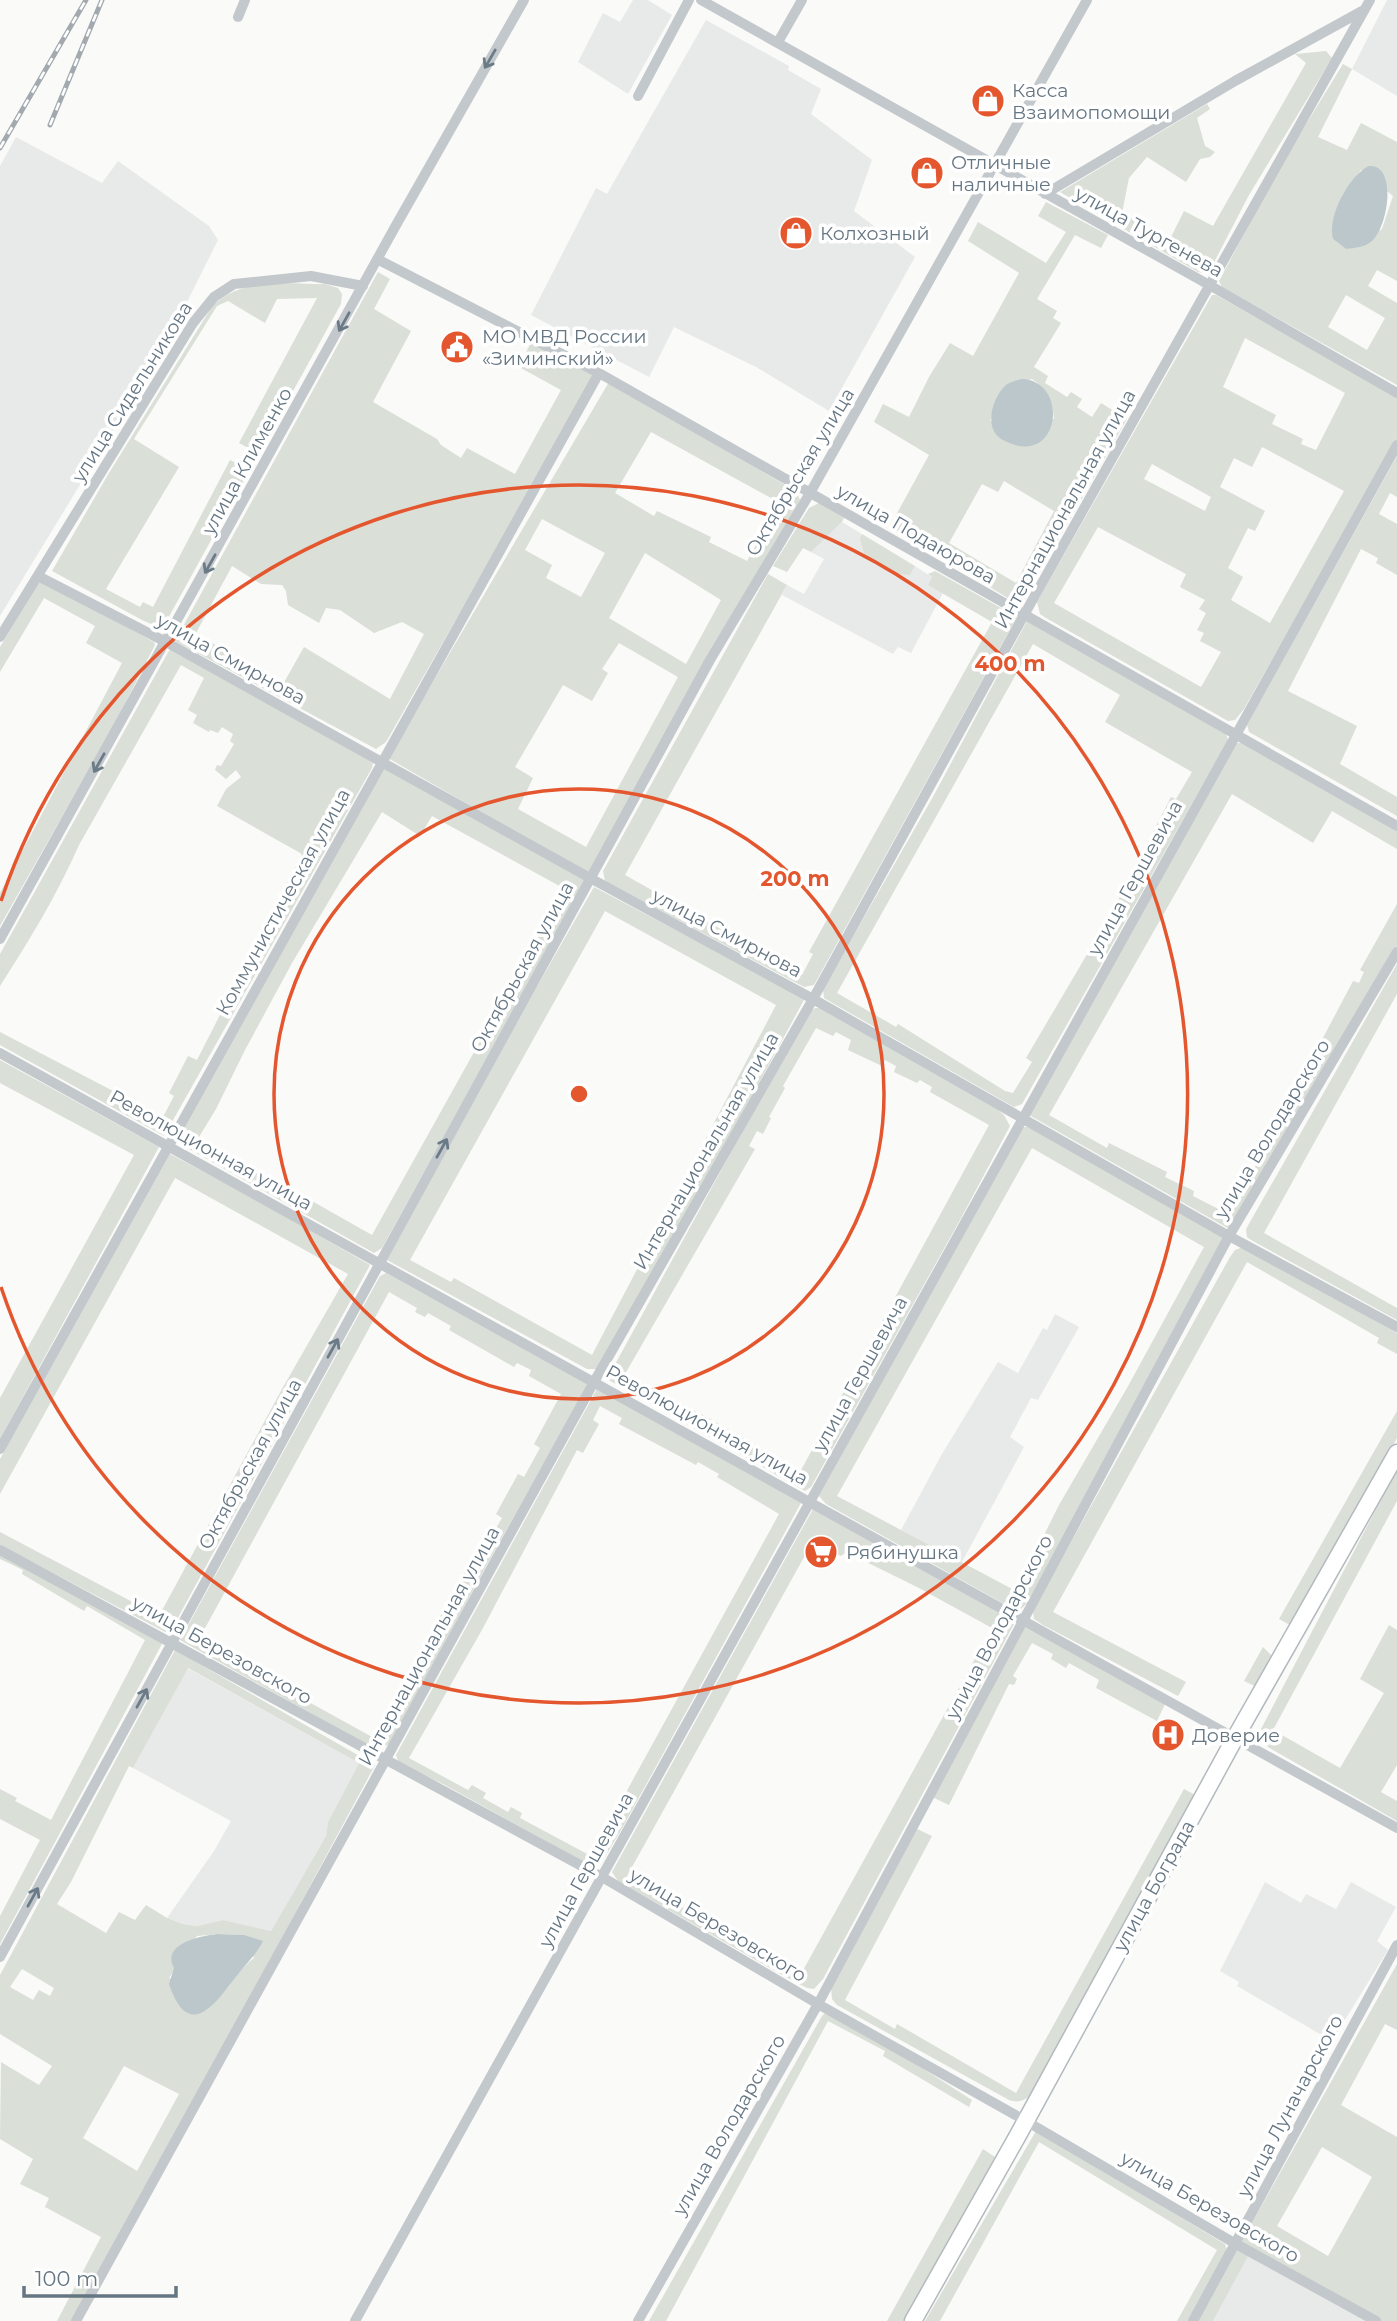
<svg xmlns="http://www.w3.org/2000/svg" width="1397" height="2321" viewBox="0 0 1397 2321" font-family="Montserrat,sans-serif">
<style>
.built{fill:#e8e9e9}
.green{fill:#dadfd7;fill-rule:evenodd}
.water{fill:#bbc7cb}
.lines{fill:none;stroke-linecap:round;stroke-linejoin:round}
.secondary-casing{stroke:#b3babf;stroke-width:19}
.street{stroke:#c3c8cc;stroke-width:10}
.secondary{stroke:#fff;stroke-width:16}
.rail-casing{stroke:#a2aab0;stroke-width:5}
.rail{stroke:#fff;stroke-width:2.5;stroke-dasharray:8;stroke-linecap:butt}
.oneway{stroke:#6a7a87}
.ring{fill:none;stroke:#e4572e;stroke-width:3.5}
.labels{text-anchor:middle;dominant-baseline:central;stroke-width:7;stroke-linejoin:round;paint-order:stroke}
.poi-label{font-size:19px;fill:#657683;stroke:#fff;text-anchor:start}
.street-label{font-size:19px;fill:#657683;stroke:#fff}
.centre{fill:#e4572e;stroke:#fff;stroke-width:3.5}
.ring-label{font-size:21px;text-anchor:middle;font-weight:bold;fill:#e4572e;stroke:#fff;stroke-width:7;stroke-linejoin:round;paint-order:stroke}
</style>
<rect width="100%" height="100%" fill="#fafaf8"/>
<path class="built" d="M 633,0 L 648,0 L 672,15 L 628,94 L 578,62 L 603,13 L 620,22 Z
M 1387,0 L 1397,0 L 1397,96 L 1352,69 Z
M 706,20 L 789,66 L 788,70 L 821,89 L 811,114 L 872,160 L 854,211 L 915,257 L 829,411 L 756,367 L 674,327 L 649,377 L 531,315 L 596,188 L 607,194 Z
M 16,137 L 102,183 L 118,161 L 209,226 L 218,240 L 167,342 L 0,616 L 0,166 Z
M 842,522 L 862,534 L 860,538 L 910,575 L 915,566 L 932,577 L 928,585 L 943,593 L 911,653 L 898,647 L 893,654 L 782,595 L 787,585 L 804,594 L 824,559 L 811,552 Z
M 1055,1314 L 1079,1327 L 1038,1400 L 1031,1398 L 1010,1437 L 1024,1447 L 962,1562 L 901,1530 L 942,1454 L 998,1362 L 1018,1373 L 1043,1328 L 1047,1330 Z
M 187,1668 L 359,1763 L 328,1822 L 326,1836 L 271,1931 L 223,1920 L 197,1926 L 183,1924 L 167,1918 L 214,1851 L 231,1821 L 133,1768 Z
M 1265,1882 L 1301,1903 L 1306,1894 L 1336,1909 L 1351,1882 L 1396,1907 L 1377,1941 L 1388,1950 L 1332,2041 L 1237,1986 L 1239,1982 L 1220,1971 Z
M 1248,2255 L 1367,2321 L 1213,2321 Z"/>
<path class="green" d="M 1326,51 L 1332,58 L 1249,195 L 1208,274 L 1198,272 L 1060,192 L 1207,104 L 1210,109 L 1197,118 L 1205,146 L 1215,152 L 1210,157 L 1200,159 L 1186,182 L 1147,157 L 1129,178 L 1122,213 L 1170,239 L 1184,211 L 1213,226 L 1306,63 L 1295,54 Z
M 1343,64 L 1352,69 L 1318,137 L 1347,150 L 1361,123 L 1397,142 L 1397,281 L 1377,270 L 1368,286 L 1397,303 L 1397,385 L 1222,287 L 1219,281 L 1278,170 ZM 1361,170 L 1393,196 L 1382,229 L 1346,249 L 1333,239 L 1343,194 ZM 1346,295 L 1385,318 L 1367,350 L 1328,327 Z
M 1046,202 L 1108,235 L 1101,248 L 1075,235 L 1037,299 L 1057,311 L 1053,318 L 1061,323 L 1034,367 L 1048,376 L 1045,383 L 1067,397 L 1071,392 L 1082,399 L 1077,407 L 1092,417 L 1101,403 L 1127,419 L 1021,606 L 890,526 L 929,455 L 874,422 L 883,404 L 909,417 L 929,377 L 950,343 L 973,356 L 1019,273 L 968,241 L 978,222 L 1046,263 L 1066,232 L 1038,216 ZM 1032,379 C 1046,388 1053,401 1054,419 L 990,421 L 996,402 L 1004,387 ZM 1004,481 L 1054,511 L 1016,583 L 949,543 L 982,484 L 998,492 Z
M 378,272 L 390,279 L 374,309 L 411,331 L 373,402 L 437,439 L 441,445 L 461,458 L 467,448 L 515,474 L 561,390 L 519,367 L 532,340 L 596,374 L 386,742 L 376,749 L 175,641 ZM 232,566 L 261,584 L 282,585 L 286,591 L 288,605 L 319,623 L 326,608 L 340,610 L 374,633 L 402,622 L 424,634 L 390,699 L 304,647 L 282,686 L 196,633 Z
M 325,284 L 338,288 L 342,294 L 341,304 L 166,622 L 153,625 L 142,620 L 52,571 L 109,473 L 213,305 C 244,277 286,284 325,284 ZM 317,298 L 239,443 L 254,451 L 245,467 L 230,460 L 153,607 L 143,602 L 140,607 L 106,589 L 179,467 L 134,439 L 217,306 L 228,301 L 265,323 L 277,299 Z
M 1212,295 L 1216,295 L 1397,397 L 1397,439 L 1244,709 L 1235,720 L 1228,721 L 1046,618 L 1040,614 L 1037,602 ZM 1245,338 L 1345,393 L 1316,450 L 1301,444 L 1303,439 L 1272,424 L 1276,415 L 1223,387 ZM 1262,447 L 1344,491 L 1270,623 L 1231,600 L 1243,577 L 1228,568 L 1248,528 L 1255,531 L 1265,511 L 1220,487 L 1234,458 L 1252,467 ZM 1152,464 L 1211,497 L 1205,511 L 1144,479 ZM 1098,527 L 1186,574 L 1180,587 L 1205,600 L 1199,609 L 1206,613 L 1197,630 L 1204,633 L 1200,641 L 1221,652 L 1201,687 L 1054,603 Z
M 609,382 L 792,489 L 797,493 L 800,500 L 588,874 L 388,758 ZM 651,432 L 780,503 L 747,561 L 709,542 L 711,537 L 657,511 L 654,516 L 615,493 ZM 542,519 L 605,553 L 581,597 L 546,578 L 552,565 L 525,550 ZM 645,553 L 721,600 L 686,664 L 609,618 ZM 619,643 L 678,677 L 586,847 L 518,809 L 533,778 L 515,767 L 563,685 L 592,701 L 608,673 L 602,669 Z
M 1397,456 L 1397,497 L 1390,493 L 1379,514 L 1397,524 L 1397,575 L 1376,563 L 1378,558 L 1361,549 L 1288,691 L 1357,726 L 1340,764 L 1397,797 L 1397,816 L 1249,732 L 1247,725 Z
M 819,503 L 844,518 L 842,522 L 811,552 L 803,548 L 787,572 L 773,566 L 809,508 Z
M 862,534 L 915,566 L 910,575 L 892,573 L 865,557 L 860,538 Z
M 935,571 L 1017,617 L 814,985 L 804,987 L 605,881 L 603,871 L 768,574 L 787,585 L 625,875 L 802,975 L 813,954 L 809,952 L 992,622 L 928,585 L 932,577 L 928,574 Z
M 40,580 L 154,642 L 155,645 L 115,723 L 0,926 L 0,893 L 122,663 L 86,643 L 95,626 L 44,598 L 0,672 L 0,647 Z
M 1027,621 L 1226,734 L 1228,740 L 1022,1104 L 1014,1107 L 829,1001 L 824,998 L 823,989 L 934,795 ZM 1033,644 L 1120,695 L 1105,722 L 1192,772 L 1176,799 L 1171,797 L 1112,912 L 1026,1058 L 1032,1062 L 1013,1093 L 1005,1091 L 898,1024 L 896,1027 L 837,993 Z
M 171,647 L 373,763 L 372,768 L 164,1136 L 0,1045 L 0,1032 L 163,1117 L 174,1096 L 169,1093 L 188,1056 L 197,1060 L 302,854 L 217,806 L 226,789 L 241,777 L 236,770 L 226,779 L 215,770 L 217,765 L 221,766 L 234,744 L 230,741 L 233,734 L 222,727 L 218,733 L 210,730 L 209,732 L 193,723 L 197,715 L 188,710 L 204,678 L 181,665 L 79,845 C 57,895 29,941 0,986 L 0,954 Z
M 1238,743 L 1243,743 L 1397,831 L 1397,849 L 1332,811 L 1313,843 L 1232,794 L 1049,1115 L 1107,1148 L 1109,1143 L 1167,1172 L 1165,1177 L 1194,1191 L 1193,1196 L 1230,1215 L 1311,1060 L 1318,1064 L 1321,1058 L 1315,1053 L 1353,981 L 1359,983 L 1364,972 L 1360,970 L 1397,904 L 1397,946 L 1237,1230 L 1231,1230 L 1029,1115 L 1235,744 Z
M 385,766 L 585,880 L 382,1248 L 374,1253 L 182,1145 L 178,1138 ZM 382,812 L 420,836 L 432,816 L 565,889 L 372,1235 L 199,1137 L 216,1109 L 245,1050 L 292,963 Z
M 594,887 L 805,998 L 665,1257 L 597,1369 L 587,1369 L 387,1260 L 535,990 ZM 605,911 L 776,1005 L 592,1355 L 454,1278 L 451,1282 L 410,1260 Z
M 1397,964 L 1397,994 L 1264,1233 L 1397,1308 L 1397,1320 L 1251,1240 L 1247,1237 L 1246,1229 Z
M 815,1008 L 819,1008 L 998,1110 L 1004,1115 L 1010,1126 L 960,1220 L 811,1487 L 805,1491 L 607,1379 L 752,1114 L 811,1011 ZM 816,1028 L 833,1036 L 836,1032 L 851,1040 L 848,1050 L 882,1066 L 885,1060 L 896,1066 L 894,1072 L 917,1083 L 920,1080 L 932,1087 L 930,1092 L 989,1125 L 800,1472 L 714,1421 L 625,1374 L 755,1149 L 749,1146 L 757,1131 L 763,1134 L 771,1118 L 769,1117 L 785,1088 L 783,1086 Z
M 0,1060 L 159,1147 L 0,1439 L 0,1398 L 134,1155 L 0,1083 Z
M 1025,1127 L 1032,1127 L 1228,1237 L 1230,1244 L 1026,1604 L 1021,1609 L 1015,1610 L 826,1504 L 819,1496 L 1021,1128 ZM 1032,1148 L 1204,1247 L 1127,1388 L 1059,1505 L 1016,1591 L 837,1496 Z
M 170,1154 L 246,1194 L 370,1265 L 169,1634 L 0,1545 L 0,1532 L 159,1616 L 282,1389 L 348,1274 L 175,1178 L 0,1494 L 0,1459 Z
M 1243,1247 L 1397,1333 L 1397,1354 L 1377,1343 L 1379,1338 L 1247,1262 L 1053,1612 L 1186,1682 L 1178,1696 L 1043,1625 L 1034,1619 L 1033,1610 L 1230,1257 L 1235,1250 Z
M 386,1273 L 588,1384 L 484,1570 L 390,1744 L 376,1750 L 180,1640 L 380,1276 ZM 389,1292 L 417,1308 L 415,1312 L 425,1317 L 428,1313 L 451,1326 L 449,1330 L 514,1367 L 517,1363 L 531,1370 L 529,1376 L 561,1394 L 534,1444 L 540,1448 L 524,1477 L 518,1474 L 496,1514 L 502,1518 L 495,1530 L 489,1527 L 463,1574 L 466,1576 L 454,1598 L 451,1596 L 440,1617 L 444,1620 L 413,1678 L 408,1676 L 401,1689 L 405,1691 L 392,1715 L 388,1713 L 374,1738 L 198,1641 Z
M 597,1389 L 801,1503 L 620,1832 L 600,1865 L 593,1867 L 443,1784 L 402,1765 L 398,1761 L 396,1755 ZM 600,1406 L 622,1418 L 619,1424 L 696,1465 L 698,1462 L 719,1474 L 717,1477 L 779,1514 L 591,1856 L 520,1818 L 522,1813 L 511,1807 L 508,1812 L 483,1798 L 486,1793 L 472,1785 L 468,1790 L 409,1758 L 483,1628 L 577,1450 L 583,1453 L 599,1424 L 593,1420 Z
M 1397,1411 L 1397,1438 L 1297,1622 L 1288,1624 L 1279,1619 Z
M 1397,1469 L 1397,1501 L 1273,1730 L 1340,1768 L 1384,1693 L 1360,1679 L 1389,1625 L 1397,1630 L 1397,1765 L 1381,1792 L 1397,1801 L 1397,1821 L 1268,1747 L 1264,1741 L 1261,1729 Z
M 813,1509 L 1010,1619 L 1014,1624 L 823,1979 L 814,1989 L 807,1988 L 782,1975 L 618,1881 L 612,1872 ZM 813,1541 L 841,1556 L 846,1552 L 919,1588 L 992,1628 L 801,1974 L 627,1876 Z
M 0,1553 L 163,1642 L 0,1944 L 0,1916 L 40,1840 L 0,1819 L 0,1789 L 17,1798 L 15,1801 L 51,1820 L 145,1640 L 87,1606 L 84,1611 L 22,1574 L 23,1570 L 0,1559 Z
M 1024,1627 L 1166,1702 L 1157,1721 L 1096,1688 L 1099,1680 L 1069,1663 L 1066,1668 L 1051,1659 L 1053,1654 L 1032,1643 L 1013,1676 L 1017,1679 L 1014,1685 L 1009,1684 L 949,1805 L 932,1797 Z
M 1263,1647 L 1274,1658 L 1259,1688 L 1244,1681 Z
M 175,1650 L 375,1765 L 76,2321 L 57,2321 L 101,2237 L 45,2207 L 49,2198 L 20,2184 L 33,2159 L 0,2139 L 1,2062 L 39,2085 L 52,2066 L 0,2034 L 0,1975 ZM 188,1668 L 359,1763 L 328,1822 L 326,1836 L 271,1931 L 223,1920 L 197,1926 L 183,1924 L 167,1918 L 146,1905 L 135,1920 L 119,1912 L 106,1933 L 57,1904 L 71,1882 L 129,1766 L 133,1768 ZM 217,1934 L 244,1935 L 254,1958 C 240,1968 233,1984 220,1996 L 169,1978 L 197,1936 ZM 22,1969 L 54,1988 L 50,1996 L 39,1990 L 33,2000 L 10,1987 ZM 124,2066 L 179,2094 L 137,2171 L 83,2138 Z
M 1184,1789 L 1197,1796 L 1079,2012 L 1030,2096 C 1023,2101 1018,2103 1009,2100 L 837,2005 L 832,1999 L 831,1988 L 915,1828 L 932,1836 L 845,2000 L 895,2029 L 897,2024 L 1016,2093 Z
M 1397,1964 L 1397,2030 L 1385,2024 L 1341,2105 L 1397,2137 L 1397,2321 L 1367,2321 L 1248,2256 L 1213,2321 L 1197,2321 ZM 1322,2147 L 1372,2177 L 1328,2256 L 1277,2226 Z
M 825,2013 L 889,2047 L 972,2100 L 969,2107 L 883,2056 L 885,2051 L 828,2021 L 666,2321 L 649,2321 L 822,2016 Z
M 1036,2131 L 1225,2244 L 1227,2251 L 1189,2321 L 1177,2321 L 1217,2250 L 1039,2142 L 940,2321 L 925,2321 Z
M 983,2149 L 995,2157 L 905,2321 L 887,2321 Z"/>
<path class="water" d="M 1369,166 C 1397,164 1389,225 1372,241 C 1365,247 1355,248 1346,249 L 1333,239 C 1327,217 1349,175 1369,166 Z
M 1022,379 C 1071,381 1060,471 1003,440 C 984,430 991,402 1003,388 C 1008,382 1015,381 1022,379 Z
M 217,1934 L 244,1935 L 263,1941 C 257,1953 252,1957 244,1967 C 221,1994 191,2049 169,1984 L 174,1968 C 161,1944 200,1936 217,1934 Z"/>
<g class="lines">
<defs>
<path id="secondary" d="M 913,2321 L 1017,2137 L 1235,1738 L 1397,1453"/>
</defs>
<use href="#secondary" class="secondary-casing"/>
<path class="street" d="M 701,0 L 1211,286 L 1397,393
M 238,17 L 245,0
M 778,42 L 802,0
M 638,96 L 689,0
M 1045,194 L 1235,81 L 1364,10
M 377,259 L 599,373 L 1397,826
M 38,576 L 166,642 L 590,878 L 813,999 L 1229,1236 L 1397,1327
M 0,637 L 193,323 L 214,297 L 234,284 L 311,276 L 363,286
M 0,939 L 395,227 L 524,0
M 0,1053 L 1397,1828
M 0,1449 L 599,373
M 0,1550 L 602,1877 L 818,2004 L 1026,2121 L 1236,2244 L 1376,2321
M 0,1957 L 710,660 L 810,493 L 1087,0
M 76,2321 L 594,1382 L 813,999 L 1024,615 L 1370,0
M 355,2321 L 1397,445
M 638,2321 L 818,2004 L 1229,1236 L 1397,952
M 1193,2321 L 1397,1945"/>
<use href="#secondary" class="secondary"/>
<defs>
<path id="rail" d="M 50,125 L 102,0
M 0,148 L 86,0"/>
</defs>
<use href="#rail" class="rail-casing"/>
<use href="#rail" class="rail"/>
</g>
<defs><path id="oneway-shaft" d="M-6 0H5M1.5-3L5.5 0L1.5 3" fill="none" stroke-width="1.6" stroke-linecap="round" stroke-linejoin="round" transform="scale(1.75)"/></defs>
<g class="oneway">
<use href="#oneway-shaft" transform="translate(490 59) rotate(120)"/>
<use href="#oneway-shaft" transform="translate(344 322) rotate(119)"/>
<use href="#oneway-shaft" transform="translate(210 564) rotate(119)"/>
<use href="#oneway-shaft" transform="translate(99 763) rotate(119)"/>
<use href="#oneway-shaft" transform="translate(442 1148) rotate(-61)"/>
<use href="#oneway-shaft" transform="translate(333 1348) rotate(-61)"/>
<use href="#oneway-shaft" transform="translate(142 1698) rotate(-61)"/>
<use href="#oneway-shaft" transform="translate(33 1897) rotate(-61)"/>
</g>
<g class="ring">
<circle cx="579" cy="1094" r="305"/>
<path d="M1 901A609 609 0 1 1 1 1287"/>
</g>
<defs>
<symbol id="shop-disc" viewBox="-11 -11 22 22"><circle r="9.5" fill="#e4572e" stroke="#fff"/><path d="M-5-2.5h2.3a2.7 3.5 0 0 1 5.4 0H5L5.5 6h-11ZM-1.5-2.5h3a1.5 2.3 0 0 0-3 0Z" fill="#fff"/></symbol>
<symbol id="civic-disc" viewBox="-11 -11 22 22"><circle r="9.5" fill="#e4572e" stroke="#fff"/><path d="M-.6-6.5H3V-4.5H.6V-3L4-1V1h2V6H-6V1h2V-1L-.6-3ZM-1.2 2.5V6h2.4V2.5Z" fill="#fff"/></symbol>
<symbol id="supermarket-disc" viewBox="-11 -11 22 22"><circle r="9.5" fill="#e4572e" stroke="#fff"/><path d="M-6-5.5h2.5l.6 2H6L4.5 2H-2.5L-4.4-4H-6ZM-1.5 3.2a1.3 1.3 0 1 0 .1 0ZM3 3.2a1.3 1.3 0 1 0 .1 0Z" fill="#fff"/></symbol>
<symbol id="hospital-disc" viewBox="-11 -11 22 22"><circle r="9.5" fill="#e4572e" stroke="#fff"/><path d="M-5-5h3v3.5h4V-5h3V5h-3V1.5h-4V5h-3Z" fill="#fff"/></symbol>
</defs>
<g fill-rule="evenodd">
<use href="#shop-disc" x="969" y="82" width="38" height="38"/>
<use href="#shop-disc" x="908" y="154" width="38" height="38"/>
<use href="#shop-disc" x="777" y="214" width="38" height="38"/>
<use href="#civic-disc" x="438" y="328" width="38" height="38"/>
<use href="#supermarket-disc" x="802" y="1533" width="38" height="38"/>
<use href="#hospital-disc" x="1149" y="1716" width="38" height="38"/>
</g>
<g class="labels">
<g class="poi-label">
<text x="1012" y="90">Касса<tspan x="1012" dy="22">Взаимопомощи</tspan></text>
<text x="951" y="162">Отличные<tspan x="951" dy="22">наличные</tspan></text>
<text x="820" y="233">Колхозный</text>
<text x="482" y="336">МО МВД России<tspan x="482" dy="22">«Зиминский»</tspan></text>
<text x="846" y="1552">Рябинушка</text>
<text x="1192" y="1735">Доверие</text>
</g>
<g class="street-label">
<text transform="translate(1149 232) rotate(29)">улица Тургенева</text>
<text transform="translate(132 392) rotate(-58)">улица Сидельникова</text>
<text transform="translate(247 461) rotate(-61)">улица Клименко</text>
<text transform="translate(800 472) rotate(-59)">Октябрьская улица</text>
<text transform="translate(1065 509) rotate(-61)">Интернациональная улица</text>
<text transform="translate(916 534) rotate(30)">улица Подаюрова</text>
<text transform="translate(231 659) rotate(29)">улица Смирнова</text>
<text transform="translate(1135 878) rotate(-61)">улица Гершевича</text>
<text transform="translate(283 902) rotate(-61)">Коммунистическая улица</text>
<text transform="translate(727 933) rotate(28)">улица Смирнова</text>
<text transform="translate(522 967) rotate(-61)">Октябрьская улица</text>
<text transform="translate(1272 1129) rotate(-59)">улица Володарского</text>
<text transform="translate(211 1150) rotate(29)">Революционная улица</text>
<text transform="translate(706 1151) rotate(-60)">Интернациональная улица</text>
<text transform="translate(860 1374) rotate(-61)">улица Гершевича</text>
<text transform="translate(707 1425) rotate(29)">Революционная улица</text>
<text transform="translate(250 1464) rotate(-61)">Октябрьская улица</text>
<text transform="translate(999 1627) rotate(-62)">улица Володарского</text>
<text transform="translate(429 1646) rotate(-61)">Интернациональная улица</text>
<text transform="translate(222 1650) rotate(29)">улица Березовского</text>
<text transform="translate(586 1870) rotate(-61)">улица Гершевича</text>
<text transform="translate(1154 1886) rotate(-61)">улица Бограда</text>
<text transform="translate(718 1925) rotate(31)">улица Березовского</text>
<text transform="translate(1290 2106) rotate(-62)">улица Луначарского</text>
<text transform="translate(729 2125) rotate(-60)">улица Володарского</text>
<text transform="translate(1210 2207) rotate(30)">улица Березовского</text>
</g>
</g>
<circle cx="579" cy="1094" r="10" class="centre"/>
<g class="ring-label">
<text x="1010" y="671">400 m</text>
<text x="795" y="886">200 m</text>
</g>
<path d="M24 2286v10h152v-10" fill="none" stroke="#657683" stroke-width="3.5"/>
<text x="35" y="2286" font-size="21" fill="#657683" stroke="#ffffff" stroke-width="5" paint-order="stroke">100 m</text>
</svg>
